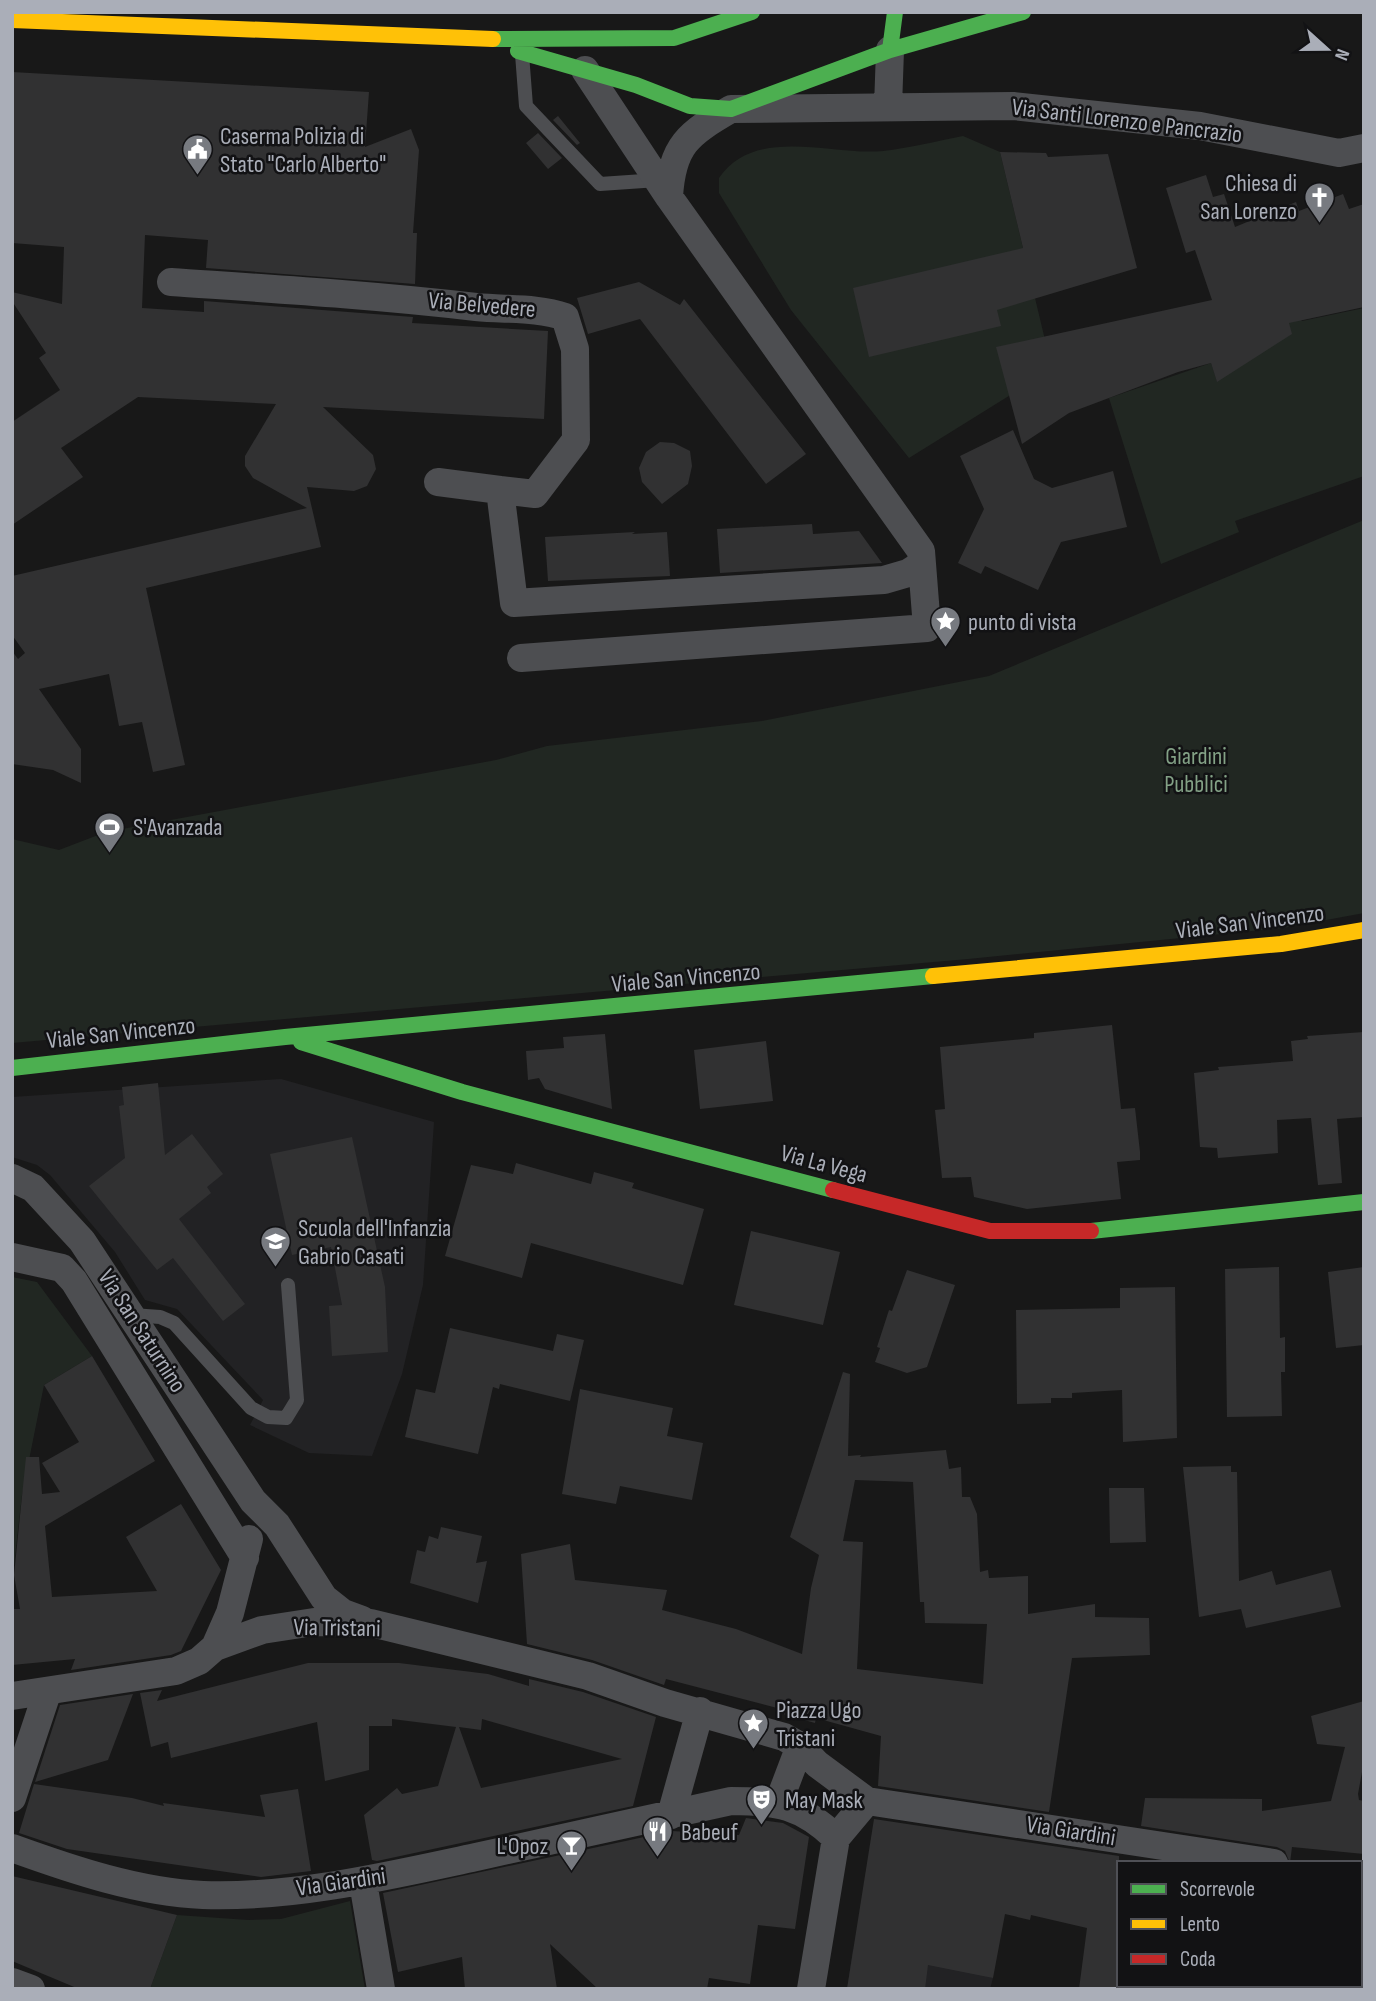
<svg xmlns="http://www.w3.org/2000/svg" width="1376" height="2001" viewBox="0 0 1376 2001" font-family="'Sofia Sans Condensed',sans-serif">
<style>
.built{fill:#222224}
.green{fill:#212722}
.building{fill:#313132;fill-rule:evenodd}
.lines{fill:none;stroke-linecap:round;stroke-linejoin:round}
.lane{stroke:#4d4e51;stroke-width:14}
.street{stroke:#4d4e51;stroke-width:28}
.fast{stroke:#4caf50;stroke-width:16}
.slow{stroke:#ffc107;stroke-width:16}
.jam{stroke:#c62828;stroke-width:16}
.labels{text-anchor:middle;dominant-baseline:central;stroke-width:5;stroke-linejoin:round;paint-order:stroke}
.street-label{font-size:24px;fill:#aaaeb8;stroke:#121214}
.poi-label{font-size:24px;fill:#aaaeb8;stroke:#121214;text-anchor:start}
.park-label{font-size:24px;fill:#83a186;stroke:#121214}
</style>
<rect width="100%" height="100%" fill="#181818"/>
<path class="built" d="M 281,1079 L 434,1122 L 423,1285 L 402,1374 L 372,1456 L 309,1453 L 250,1425 L 263,1400 L 177,1309 L 145,1300 L 115,1252 L 50,1175 L 37,1165 L 12,1157 L 12,1097 Z
M 853,1949 L 929,1959 L 993,1978 L 990,1989 L 847,1989 Z"/>
<path class="green" d="M 963,136 L 1000,152 L 1052,369 L 909,458 L 791,310 L 719,193 L 719,178 C 756,125 831,156 883,151 C 910,148 937,141 963,136 Z
M 1284,305 L 1302,321 L 1364,308 L 1364,476 L 1235,521 L 1239,532 L 1161,564 L 1109,398 L 1211,363 L 1217,381 Z
M 1364,520 L 1364,913 L 1283,928 L 968,959 L 12,1043 L 12,839 L 59,850 L 106,832 L 496,760 L 547,746 L 762,721 L 989,676 Z
M 12,1277 L 37,1282 L 92,1356 L 44,1385 L 22,1495 L 12,1583 Z
M 350,1901 L 365,1989 L 150,1989 L 177,1915 L 248,1920 L 281,1919 Z"/>
<path class="building" d="M 12,72 L 369,92 L 365,147 L 411,129 L 419,150 L 413,233 L 417,233 L 415,284 L 206,268 L 208,240 L 145,235 L 142,308 L 204,312 L 204,301 L 413,317 L 412,323 L 548,331 L 544,419 L 323,407 L 373,455 L 376,469 L 367,486 L 354,491 L 307,487 L 321,547 L 146,588 L 185,765 L 153,772 L 142,722 L 119,726 L 109,674 L 39,689 L 81,749 L 81,783 L 53,770 L 12,764 L 12,651 L 18,659 L 25,653 L 12,635 L 12,576 L 307,508 L 253,478 L 245,466 L 245,456 L 276,404 L 138,397 L 61,448 L 83,477 L 12,525 L 12,422 L 60,390 L 39,358 L 46,353 L 12,301 L 12,292 L 62,304 L 64,247 L 12,243 Z
M 558,116 L 580,143 L 577,145 L 553,120 Z
M 538,133 L 562,158 L 548,169 L 526,143 Z
M 1000,152 L 1046,153 L 1048,157 L 1108,154 L 1137,268 L 997,310 L 1001,326 L 869,357 L 853,288 L 1023,248 Z
M 1206,175 L 1213,197 L 1224,194 L 1235,227 L 1296,202 L 1299,211 L 1343,194 L 1349,209 L 1364,204 L 1364,307 L 1289,323 L 1292,334 L 1217,382 L 1211,363 L 1178,372 L 1069,413 L 1022,444 L 996,347 L 1212,300 L 1195,250 L 1186,253 L 1166,188 Z
M 639,282 L 680,305 L 684,299 L 806,454 L 766,484 L 640,319 L 588,334 L 577,298 Z
M 1013,430 L 1034,479 L 1052,488 L 1113,471 L 1127,527 L 1061,542 L 1038,590 L 985,566 L 981,574 L 958,563 L 984,509 L 960,456 Z
M 660,442 L 674,443 L 690,451 L 692,466 L 688,484 L 662,504 L 642,482 L 639,468 L 646,452 Z
M 812,524 L 813,534 L 859,531 L 882,563 L 720,573 L 717,529 Z
M 635,532 L 632,534 L 667,532 L 670,576 L 548,581 L 545,537 Z
M 1112,1025 L 1121,1109 L 1135,1108 L 1140,1152 L 1140,1160 L 1117,1162 L 1121,1199 L 1027,1209 L 974,1197 L 971,1177 L 942,1178 L 935,1110 L 945,1109 L 940,1047 L 1034,1038 L 1034,1033 Z
M 1364,1032 L 1364,1117 L 1337,1119 L 1342,1183 L 1318,1185 L 1311,1118 L 1277,1120 L 1278,1153 L 1218,1158 L 1217,1148 L 1200,1147 L 1194,1073 L 1219,1070 L 1218,1067 L 1293,1061 L 1291,1041 L 1308,1039 L 1307,1036 Z
M 605,1034 L 612,1109 L 545,1089 L 539,1078 L 528,1080 L 526,1051 L 564,1048 L 563,1037 Z
M 766,1041 L 773,1101 L 700,1109 L 694,1050 Z
M 158,1083 L 165,1155 L 192,1134 L 223,1174 L 207,1187 L 211,1193 L 179,1219 L 245,1304 L 223,1321 L 173,1258 L 157,1270 L 89,1186 L 125,1158 L 119,1106 L 124,1105 L 122,1087 Z
M 352,1137 L 385,1287 L 388,1352 L 332,1356 L 329,1306 L 342,1305 L 331,1247 L 292,1255 L 270,1154 Z
M 516,1163 L 591,1184 L 594,1172 L 634,1183 L 632,1188 L 704,1209 L 683,1285 L 531,1243 L 522,1278 L 445,1256 L 471,1165 L 513,1174 Z
M 751,1231 L 840,1252 L 823,1325 L 734,1305 Z
M 1279,1267 L 1280,1338 L 1285,1337 L 1285,1372 L 1281,1372 L 1282,1416 L 1227,1417 L 1225,1269 Z
M 1364,1267 L 1364,1345 L 1336,1348 L 1328,1272 Z
M 907,1270 L 955,1285 L 927,1367 L 907,1373 L 875,1362 L 880,1348 L 877,1347 L 889,1310 L 892,1311 Z
M 1175,1287 L 1177,1438 L 1123,1442 L 1122,1390 L 1072,1393 L 1072,1398 L 1051,1398 L 1051,1403 L 1017,1404 L 1016,1310 L 1120,1308 L 1120,1288 Z
M 450,1328 L 553,1351 L 557,1334 L 584,1340 L 570,1401 L 500,1384 L 499,1389 L 493,1387 L 478,1454 L 405,1437 L 416,1389 L 435,1393 Z
M 92,1356 L 155,1461 L 45,1526 L 52,1597 L 157,1591 L 126,1537 L 181,1504 L 221,1570 L 181,1651 L 171,1655 L 71,1670 L 75,1659 L 12,1665 L 12,1609 L 20,1609 L 14,1575 L 26,1457 L 39,1457 L 42,1494 L 60,1492 L 42,1463 L 79,1442 L 44,1385 Z
M 843,1372 L 850,1374 L 848,1456 L 861,1455 L 860,1457 L 946,1450 L 949,1469 L 961,1467 L 962,1497 L 970,1497 L 977,1514 L 980,1572 L 988,1570 L 989,1578 L 1028,1576 L 1028,1614 L 1095,1604 L 1095,1617 L 1149,1618 L 1150,1655 L 1072,1658 L 1049,1812 L 878,1786 L 881,1736 L 816,1718 L 815,1723 L 780,1713 L 781,1709 L 666,1679 L 664,1685 L 592,1660 L 527,1644 L 521,1554 L 570,1544 L 575,1580 L 667,1590 L 662,1610 L 736,1629 L 802,1654 L 811,1588 L 819,1555 L 790,1537 ZM 855,1480 L 913,1482 L 920,1602 L 924,1602 L 925,1623 L 987,1624 L 983,1684 L 857,1669 L 863,1542 L 843,1541 Z
M 580,1389 L 673,1408 L 667,1436 L 703,1443 L 692,1500 L 620,1486 L 616,1504 L 562,1494 Z
M 1231,1466 L 1231,1472 L 1237,1472 L 1239,1581 L 1272,1571 L 1276,1585 L 1331,1570 L 1341,1607 L 1246,1628 L 1241,1609 L 1199,1617 L 1183,1467 Z
M 1109,1488 L 1144,1488 L 1146,1542 L 1110,1543 Z
M 441,1527 L 482,1536 L 476,1563 L 487,1561 L 478,1603 L 410,1583 L 417,1550 L 425,1552 L 429,1536 L 438,1539 Z
M 308,1663 L 399,1663 L 488,1674 L 529,1686 L 529,1679 L 583,1692 L 656,1717 L 633,1806 L 377,1861 L 372,1860 L 364,1815 L 397,1788 L 402,1794 L 438,1786 L 456,1727 L 392,1719 L 392,1726 L 369,1726 L 369,1770 L 325,1781 L 317,1722 L 171,1758 L 168,1742 L 151,1747 L 140,1693 L 162,1690 L 157,1701 ZM 482,1719 L 622,1759 L 481,1788 L 459,1727 L 481,1730 Z
M 133,1694 L 108,1760 L 35,1782 L 60,1705 Z
M 1364,1701 L 1364,1761 L 1358,1794 L 1359,1800 L 1364,1801 L 1364,1854 L 1292,1847 L 1290,1863 L 1285,1851 L 1277,1847 L 1141,1826 L 1145,1798 L 1262,1799 L 1262,1811 L 1331,1801 L 1345,1747 L 1317,1744 L 1311,1716 Z
M 34,1784 L 132,1798 L 164,1806 L 163,1803 L 265,1817 L 260,1795 L 298,1789 L 311,1871 L 261,1877 L 67,1849 L 19,1833 Z
M 746,1818 L 783,1823 L 809,1837 L 795,1929 L 758,1925 L 750,1984 L 709,1978 L 707,1989 L 598,1989 L 550,1944 L 557,1989 L 465,1989 L 462,1957 L 398,1972 L 383,1893 L 672,1831 L 739,1835 Z
M 874,1819 L 1119,1856 L 1119,1989 L 1079,1989 L 1087,1928 L 1031,1915 L 1030,1920 L 1005,1914 L 993,1978 L 928,1965 L 925,1989 L 847,1989 Z
M 12,1876 L 177,1915 L 150,1989 L 79,1989 L 12,1961 Z"/>
<g class="lines">
<path class="lane" d="M 522,54 L 526,106 L 600,184 L 658,180
M 132,1315 L 160,1317 L 174,1323 L 251,1408 L 268,1417 L 286,1418 L 297,1400 L 288,1285"/>
<path class="street" d="M 888,107 L 890,50
M 669,197 C 672,145 688,134 731,109 L 1013,106 L 1200,126 L 1339,153 L 1364,148
M 171,282 C 273,289 374,295 476,307 C 506,310 537,307 565,317 L 575,349 L 576,440 L 535,494 L 500,490
M 438,482 L 500,490 L 514,603 L 884,580 L 908,573 L 922,564
M 521,658 L 927,628 L 921,551 L 669,197 L 585,70
M 12,1178 L 33,1188 L 82,1241 L 253,1501 L 277,1525 L 324,1598 L 343,1613 L 362,1620
M 12,1257 L 62,1268 L 74,1281 L 245,1558
M 215,1647 L 230,1613 L 249,1539
M 12,1696 L 176,1671 L 199,1661 L 215,1647 L 262,1630 L 314,1622 L 371,1623 L 588,1676 L 665,1703 L 784,1737 L 800,1746 L 817,1764 L 867,1801 L 1274,1863
M 12,1798 L 47,1693
M 778,1804 L 800,1746
M 671,1815 L 700,1711
M 12,1848 C 73,1870 138,1892 203,1895 C 295,1898 387,1876 476,1857 C 561,1838 646,1820 731,1801 C 777,1801 802,1805 836,1838
M 1360,1877 L 1364,1878
M 363,1882 L 381,1989
M 12,1982 L 31,1989
M 811,1989 L 836,1838 L 867,1801"/>
<path class="fast" d="M 493,39 L 674,38 L 752,12
M 890,50 L 895,12
M 518,51 L 636,85 L 690,106 L 731,109 L 890,50 L 1023,12
M 301,1042 L 462,1092 L 833,1190
M 12,1068 L 285,1037 L 933,976
M 1091,1231 L 1364,1202"/>
<path class="slow" d="M 12,20 L 493,39
M 933,976 L 1281,944 L 1364,930"/>
<path class="jam" d="M 833,1190 L 990,1231 L 1091,1231"/>
</g>
<defs>
<symbol id="civic-pin" viewBox="-11 -11 22 30"><path d="M0 17L-7.5 6A9.5 9.5 0 1 1 7.5 6Z" fill="#777a80" stroke="#121214"/><path d="M-.6-6.5H3V-4.5H.6V-3L4-1V1h2V6H-6V1h2V-1L-.6-3ZM-1.2 2.5V6h2.4V2.5Z" fill="#fff"/></symbol>
<symbol id="church-pin" viewBox="-11 -11 22 30"><path d="M0 17L-7.5 6A9.5 9.5 0 1 1 7.5 6Z" fill="#777a80" stroke="#121214"/><path d="M-1.2-6h2.4v3.5h3.3v2.4h-3.3V6h-2.4V-.1h-3.3v-2.4h3.3Z" fill="#fff"/></symbol>
<symbol id="sight-pin" viewBox="-11 -11 22 30"><path d="M0 17L-7.5 6A9.5 9.5 0 1 1 7.5 6Z" fill="#777a80" stroke="#121214"/><path d="M0-6L1.8-2.2L6-1.7L2.9 1.2L3.7 5.4L0 3.3L-3.7 5.4L-2.9 1.2L-6-1.7L-1.8-2.2Z" fill="#fff"/></symbol>
<symbol id="stadium-pin" viewBox="-11 -11 22 30"><path d="M0 17L-7.5 6A9.5 9.5 0 1 1 7.5 6Z" fill="#777a80" stroke="#121214"/><path d="M0-5a6.5 5 0 1 0 0 10a6.5 5 0 1 0 0-10ZM-3.5-1.8h7v3.6h-7Z" fill="#fff"/></symbol>
<symbol id="school-pin" viewBox="-11 -11 22 30"><path d="M0 17L-7.5 6A9.5 9.5 0 1 1 7.5 6Z" fill="#777a80" stroke="#121214"/><path d="M0-5L7-2L0 1L-7-2ZM-4 1L0 2.5L4 1V4Q0 6-4 4Z" fill="#fff"/></symbol>
<symbol id="theatre-pin" viewBox="-11 -11 22 30"><path d="M0 17L-7.5 6A9.5 9.5 0 1 1 7.5 6Z" fill="#777a80" stroke="#121214"/><path d="M-5-5.5Q0-4 5-5.5V0Q5 5 0 6Q-5 5-5 0ZM-3.3-2.5H-1v1.5H-3.3ZM1-2.5H3.3v1.5H1ZM-2.8 1Q0 5.5 2.8 1Z" fill="#fff"/></symbol>
<symbol id="restaurant-pin" viewBox="-11 -11 22 30"><path d="M0 17L-7.5 6A9.5 9.5 0 1 1 7.5 6Z" fill="#777a80" stroke="#121214"/><path d="M-5-6h1v4h1v-4h1v4h1v-4h1v5L-1.5 .5V6h-2V.5L-5-1ZM5-6V6H3V1.5H1.5Q1.5-4 5-6Z" fill="#fff"/></symbol>
<symbol id="bar-pin" viewBox="-11 -11 22 30"><path d="M0 17L-7.5 6A9.5 9.5 0 1 1 7.5 6Z" fill="#777a80" stroke="#121214"/><path d="M-6-5H6L.8 .8V4.5H3.5V6h-7V4.5H-.8V.8Z" fill="#fff"/></symbol>
</defs>
<g fill-rule="evenodd">
<use href="#civic-pin" x="180" y="132" width="35" height="47"/>
<use href="#church-pin" x="1302" y="180" width="35" height="47"/>
<use href="#sight-pin" x="928" y="604" width="35" height="47"/>
<use href="#stadium-pin" x="92" y="810" width="35" height="47"/>
<use href="#school-pin" x="258" y="1224" width="35" height="47"/>
<use href="#sight-pin" x="736" y="1706" width="35" height="47"/>
<use href="#theatre-pin" x="744" y="1782" width="35" height="47"/>
<use href="#restaurant-pin" x="640" y="1814" width="35" height="47"/>
<use href="#bar-pin" x="554" y="1828" width="35" height="47"/>
</g>
<g class="labels">
<g class="street-label">
<text transform="translate(1127 121) rotate(7)">Via Santi Lorenzo e Pancrazio</text>
<text transform="translate(482 305) rotate(5)">Via Belvedere</text>
<text transform="translate(1250 922) rotate(-7)">Viale San Vincenzo</text>
<text transform="translate(686 978) rotate(-5)">Viale San Vincenzo</text>
<text transform="translate(121 1033) rotate(-6)">Viale San Vincenzo</text>
<text transform="translate(824 1164) rotate(15)">Via La Vega</text>
<text transform="translate(142 1331) rotate(57)">Via San Saturnino</text>
<text transform="translate(337 1628) rotate(1)">Via Tristani</text>
<text transform="translate(1071 1831) rotate(9)">Via Giardini</text>
<text transform="translate(341 1882) rotate(-8)">Via Giardini</text>
</g>
<g class="poi-label">
<text x="220" y="136">Caserma Polizia di<tspan x="220" dy="28">Stato "Carlo Alberto"</tspan></text>
<text x="1297" y="183" text-anchor="end">Chiesa di<tspan x="1297" dy="28">San Lorenzo</tspan></text>
<text x="968" y="622">punto di vista</text>
<text x="133" y="827">S'Avanzada</text>
<text x="298" y="1228">Scuola dell'Infanzia<tspan x="298" dy="28">Gabrio Casati</tspan></text>
<text x="776" y="1710">Piazza Ugo<tspan x="776" dy="28">Tristani</tspan></text>
<text x="785" y="1800">May Mask</text>
<text x="681" y="1832">Babeuf</text>
<text x="548" y="1846" text-anchor="end">L'Opoz</text>
</g>
<g class="park-label">
<text x="1196" y="756">Giardini<tspan x="1196" dy="28">Pubblici</tspan></text>
</g>
</g>
<rect width="1376" height="2001" fill="none" stroke="#aaaeb8" stroke-width="28"/>
<rect x="1117" y="1861" width="245" height="126" fill="#121214" stroke="#4f5056" stroke-width="2"/>
<rect x="1131" y="1884" width="35" height="10" fill="#4caf50" stroke="#4f5056" stroke-width="2"/>
<text x="1180" y="1896" font-size="21" fill="#aaaeb8">Scorrevole</text>
<rect x="1131" y="1919" width="35" height="10" fill="#ffc107" stroke="#4f5056" stroke-width="2"/>
<text x="1180" y="1931" font-size="21" fill="#aaaeb8">Lento</text>
<rect x="1131" y="1954" width="35" height="10" fill="#c62828" stroke="#4f5056" stroke-width="2"/>
<text x="1180" y="1966" font-size="21" fill="#aaaeb8">Coda</text>
<g transform="translate(1327 49) rotate(111)" stroke="#121214" stroke-width="5" paint-order="stroke">
<path d="M0-5L12 26L0 18L-12 26Z" fill="#aaaeb8"/>
<text y="-10" font-size="19" font-weight="bold" text-anchor="middle" fill="#aaaeb8">N</text>
</g>
</svg>
